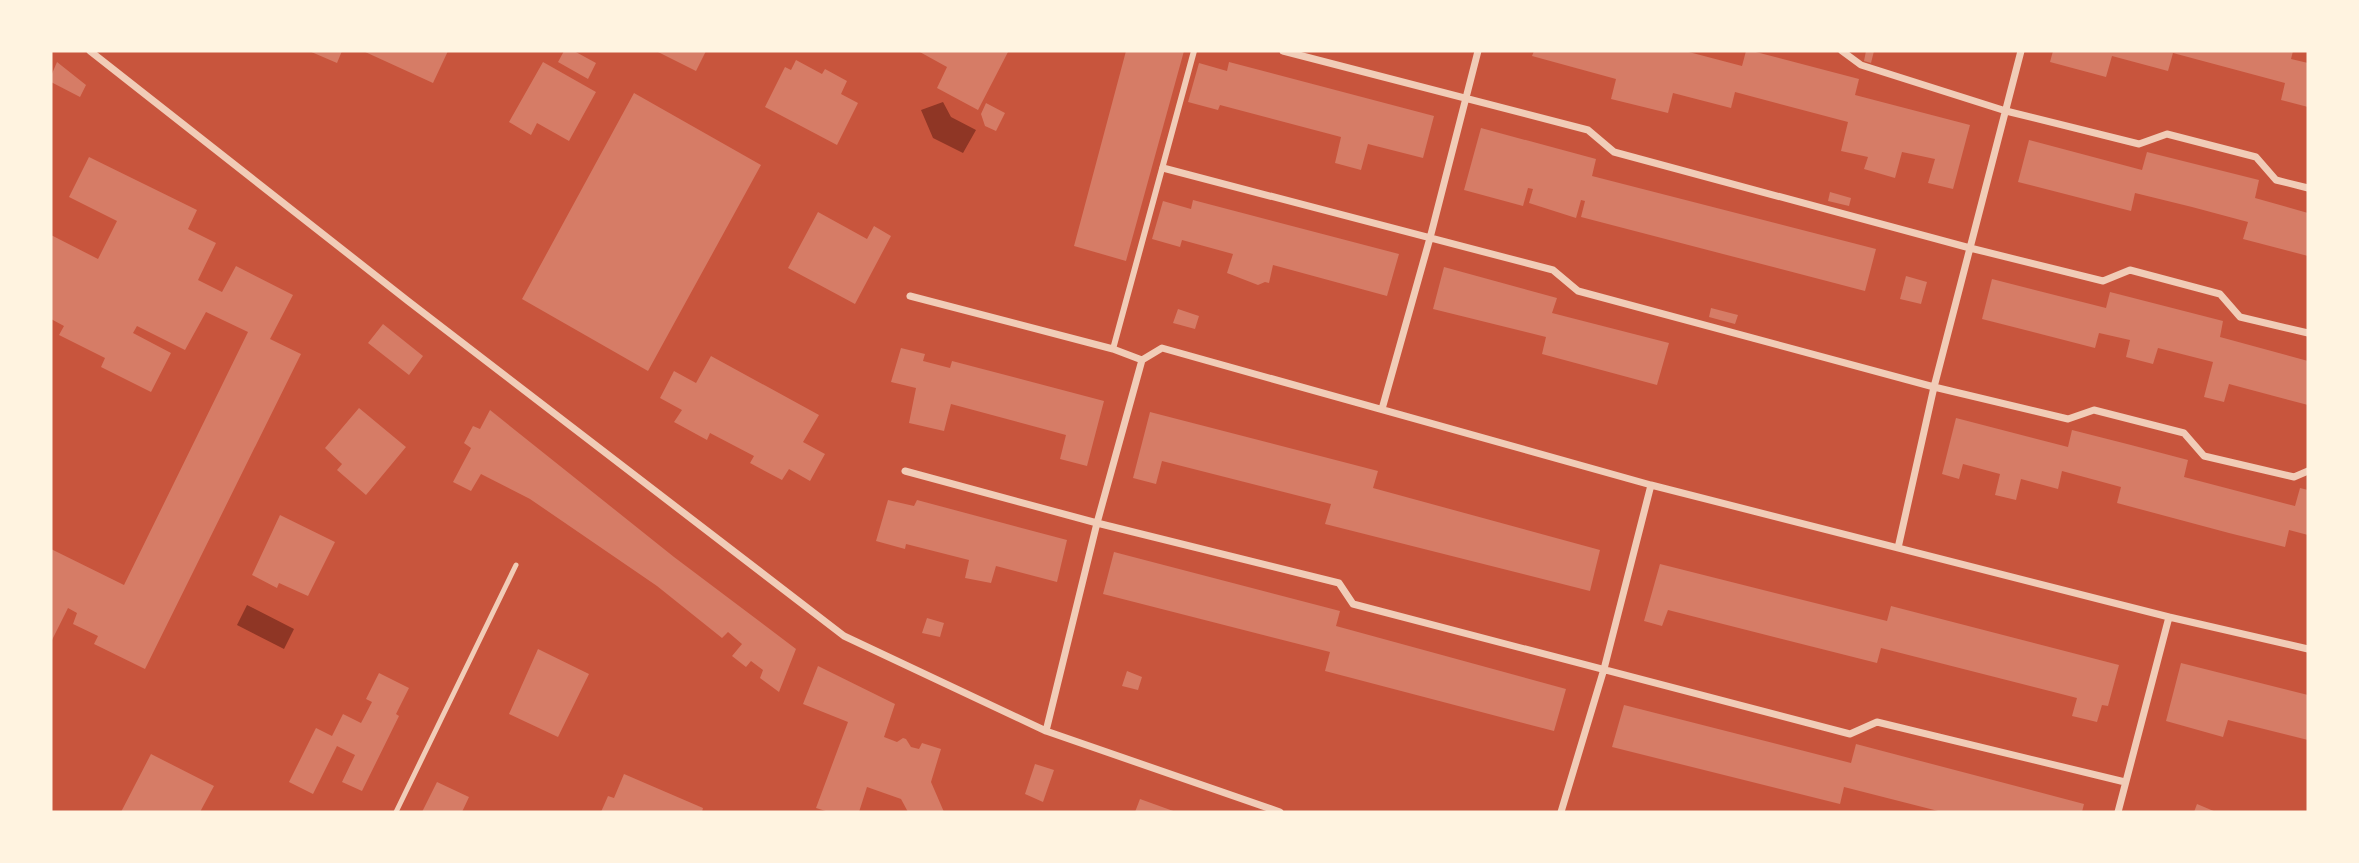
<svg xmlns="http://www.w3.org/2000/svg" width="2359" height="863" viewBox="0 0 2359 863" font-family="Manrope,sans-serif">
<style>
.water{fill:#8f3625}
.building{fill:#d67c66}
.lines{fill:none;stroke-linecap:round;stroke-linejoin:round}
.service{stroke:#f1ccb7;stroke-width:5}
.pedestrian{stroke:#f1ccb7;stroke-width:6}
.minor{stroke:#f1ccb7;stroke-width:7}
</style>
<rect width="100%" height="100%" fill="#c8553d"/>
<path class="water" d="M 943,102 L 951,117 L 976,130 L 963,153 L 933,138 L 921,110 Z
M 247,605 L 294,629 L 284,649 L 237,625 Z"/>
<path class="building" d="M 309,51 L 342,51 L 337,63 Z
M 363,51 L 448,51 L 433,83 Z
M 564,51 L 574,51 L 596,63 L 588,79 L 558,62 Z
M 656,51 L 706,51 L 696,71 Z
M 918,51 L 1006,51 L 1008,52 L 978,110 L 937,88 L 947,67 Z
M 1126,51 L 1184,51 L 1126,261 L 1074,246 Z
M 1534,51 L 1685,51 L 1742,66 L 1746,51 L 1752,51 L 1859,79 L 1855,95 L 1970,125 L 1953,189 L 1928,183 L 1935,159 L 1902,152 L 1895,178 L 1864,169 L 1868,157 L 1841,151 L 1848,122 L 1735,92 L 1731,108 L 1673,93 L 1668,113 L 1611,99 L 1616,79 L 1532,56 Z
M 1866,51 L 1874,51 L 1871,63 L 1864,61 Z
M 2053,51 L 2293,51 L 2291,59 L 2308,63 L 2308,107 L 2281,100 L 2285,83 L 2173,53 L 2168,71 L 2112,56 L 2106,77 L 2050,62 Z
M 796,60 L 822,74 L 825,69 L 847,81 L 841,94 L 858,103 L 837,145 L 765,107 L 785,67 L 791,70 Z
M 57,62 L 86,85 L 80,97 L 51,82 L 51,76 Z
M 543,62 L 596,92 L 569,141 L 537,123 L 531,135 L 509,122 Z
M 1229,62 L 1434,116 L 1423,158 L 1368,144 L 1361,170 L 1335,163 L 1341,137 L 1220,105 L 1218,110 L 1188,102 L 1199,63 L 1227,71 Z
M 634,93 L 761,165 L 648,371 L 522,299 Z
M 986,103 L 1005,113 L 996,131 L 985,126 L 981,114 Z
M 1481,128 L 1596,159 L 1592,176 L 1876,249 L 1865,291 L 1581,217 L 1585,201 L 1581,200 L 1576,218 L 1529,203 L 1533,189 L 1528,188 L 1523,206 L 1464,190 Z
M 2029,140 L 2142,170 L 2147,152 L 2259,180 L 2255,198 L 2308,213 L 2308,256 L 2243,239 L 2248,222 L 2192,207 L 2135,193 L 2131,211 L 2018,182 Z
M 89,157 L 197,210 L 188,229 L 216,243 L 198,280 L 222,292 L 236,266 L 293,295 L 270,339 L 301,354 L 145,669 L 94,644 L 98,636 L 73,624 L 77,613 L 68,608 L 51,642 L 51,549 L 124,585 L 248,332 L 206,312 L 185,350 L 137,326 L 133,333 L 171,353 L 151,392 L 101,367 L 105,358 L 59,335 L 64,326 L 51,319 L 51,235 L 98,259 L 117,221 L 69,197 Z
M 1830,192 L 1851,198 L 1849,206 L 1828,201 Z
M 1193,200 L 1399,254 L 1387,296 L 1273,265 L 1269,283 L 1265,282 L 1258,285 L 1227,273 L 1233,254 L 1182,240 L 1180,247 L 1152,239 L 1163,201 L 1191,209 Z
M 818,212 L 867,239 L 874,226 L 891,236 L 855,304 L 788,268 Z
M 1444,267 L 1557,298 L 1552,313 L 1669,343 L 1657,385 L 1542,354 L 1546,337 L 1433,309 Z
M 1906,276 L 1927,282 L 1921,304 L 1900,299 Z
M 1992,279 L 2106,308 L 2110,292 L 2223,321 L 2220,337 L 2308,361 L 2308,405 L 2229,384 L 2224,402 L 2204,397 L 2213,362 L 2158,348 L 2153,364 L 2126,357 L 2130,340 L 2099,333 L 2095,348 L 1982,319 Z
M 1711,308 L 1738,315 L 1735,324 L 1709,317 Z
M 1178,309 L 1199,316 L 1195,329 L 1173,323 Z
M 383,324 L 423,356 L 409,375 L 368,343 Z
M 901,348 L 925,354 L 923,361 L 950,368 L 952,361 L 1104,401 L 1087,466 L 1060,459 L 1066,435 L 951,404 L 944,431 L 909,423 L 916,388 L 891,382 Z
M 711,356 L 819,415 L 803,442 L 825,454 L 810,481 L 789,469 L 782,480 L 750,463 L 754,456 L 710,433 L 707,440 L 674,422 L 682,410 L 660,398 L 674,371 L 696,383 Z
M 359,408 L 406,447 L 366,495 L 337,470 L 342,464 L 325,448 Z
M 490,410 L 674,557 L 796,649 L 779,692 L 760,678 L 763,670 L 751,661 L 746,667 L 732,656 L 742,644 L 728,632 L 722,638 L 657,586 L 530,499 L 481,474 L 471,491 L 453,482 L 471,448 L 464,443 L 473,426 L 480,429 Z
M 1150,412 L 1378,471 L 1373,488 L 1600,550 L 1590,591 L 1325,524 L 1331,504 L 1162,461 L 1156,484 L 1133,478 Z
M 1956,418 L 2068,447 L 2072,430 L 2131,445 L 2188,460 L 2184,477 L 2295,506 L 2300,488 L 2308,490 L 2308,535 L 2289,530 L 2285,547 L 2229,533 L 2117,503 L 2121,487 L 2062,471 L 2058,489 L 2021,479 L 2016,500 L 1995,495 L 2000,474 L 1963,464 L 1959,479 L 1942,474 Z
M 888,500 L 914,506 L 917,500 L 1067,540 L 1057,582 L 996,566 L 991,583 L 965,578 L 969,560 L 906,544 L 905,549 L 876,541 Z
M 280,515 L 335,542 L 308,596 L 279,583 L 277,588 L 252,575 Z
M 1114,552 L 1340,611 L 1336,626 L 1566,689 L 1554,731 L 1325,671 L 1330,652 L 1103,594 Z
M 1660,564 L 1887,621 L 1891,606 L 2119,665 L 2108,706 L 2102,705 L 2097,722 L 2072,716 L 2077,698 L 1881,648 L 1877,663 L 1668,610 L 1662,626 L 1644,621 Z
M 927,618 L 944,623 L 940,637 L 922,633 Z
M 538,649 L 589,674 L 558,737 L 509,714 Z
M 2181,663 L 2308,695 L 2308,740 L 2228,720 L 2223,737 L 2166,721 Z
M 818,666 L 895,704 L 884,737 L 897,742 L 903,738 L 906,739 L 911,747 L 919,749 L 922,743 L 941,749 L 931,782 L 944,812 L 908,812 L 901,799 L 867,787 L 859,812 L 829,812 L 816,808 L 848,722 L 803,704 Z
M 1127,671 L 1142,677 L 1138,690 L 1122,686 Z
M 379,673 L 409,688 L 396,714 L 399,716 L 362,791 L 342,782 L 355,755 L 337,746 L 313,794 L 289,782 L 316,728 L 332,736 L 343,714 L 361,723 L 372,702 L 366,699 Z
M 1624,705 L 1851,763 L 1856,744 L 2084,804 L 2082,812 L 1942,812 L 1844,787 L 1840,804 L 1612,747 Z
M 151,754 L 214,786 L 200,812 L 121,812 Z
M 1035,764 L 1054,770 L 1043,802 L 1025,794 Z
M 624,774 L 703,808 L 702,812 L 601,812 L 608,796 L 614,798 Z
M 437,782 L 469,797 L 462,812 L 422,812 Z
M 1140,799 L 1176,812 L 1135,812 Z
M 2197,804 L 2216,812 L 2194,812 Z"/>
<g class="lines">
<path class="service" d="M 396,812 L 516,565"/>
<path class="pedestrian" d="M 1113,349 L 1194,51"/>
<path class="minor" d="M 90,51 L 408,301 L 844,636 L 1046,731 L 1280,812
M 1283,51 L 1588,130 L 1614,152 L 1970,248 L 2103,281 L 2130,270 L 2220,294 L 2240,317 L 2308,333
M 1842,51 L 1861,65 L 2006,111 L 2139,144 L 2167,134 L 2256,157 L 2276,180 L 2308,188
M 1163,168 L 1553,270 L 1578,291 L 1934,387 L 2068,419 L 2094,410 L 2184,433 L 2204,456 L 2294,477 L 2308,471
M 910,296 L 1113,349 L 1142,360 L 1162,348 L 1651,485 L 2169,617 L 2308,649
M 1382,409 L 1430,238 L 1478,51
M 905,471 L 1097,523 L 1339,583 L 1353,604 L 1850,734 L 1877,722 L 2125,782
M 1898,548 L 1934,387 L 2021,51
M 1046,731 L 1097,523 L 1142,360
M 1561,812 L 1604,669 L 1651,485
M 2118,812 L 2169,617"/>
</g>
<rect width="2359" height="863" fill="none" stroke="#fff3e0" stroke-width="105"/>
</svg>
